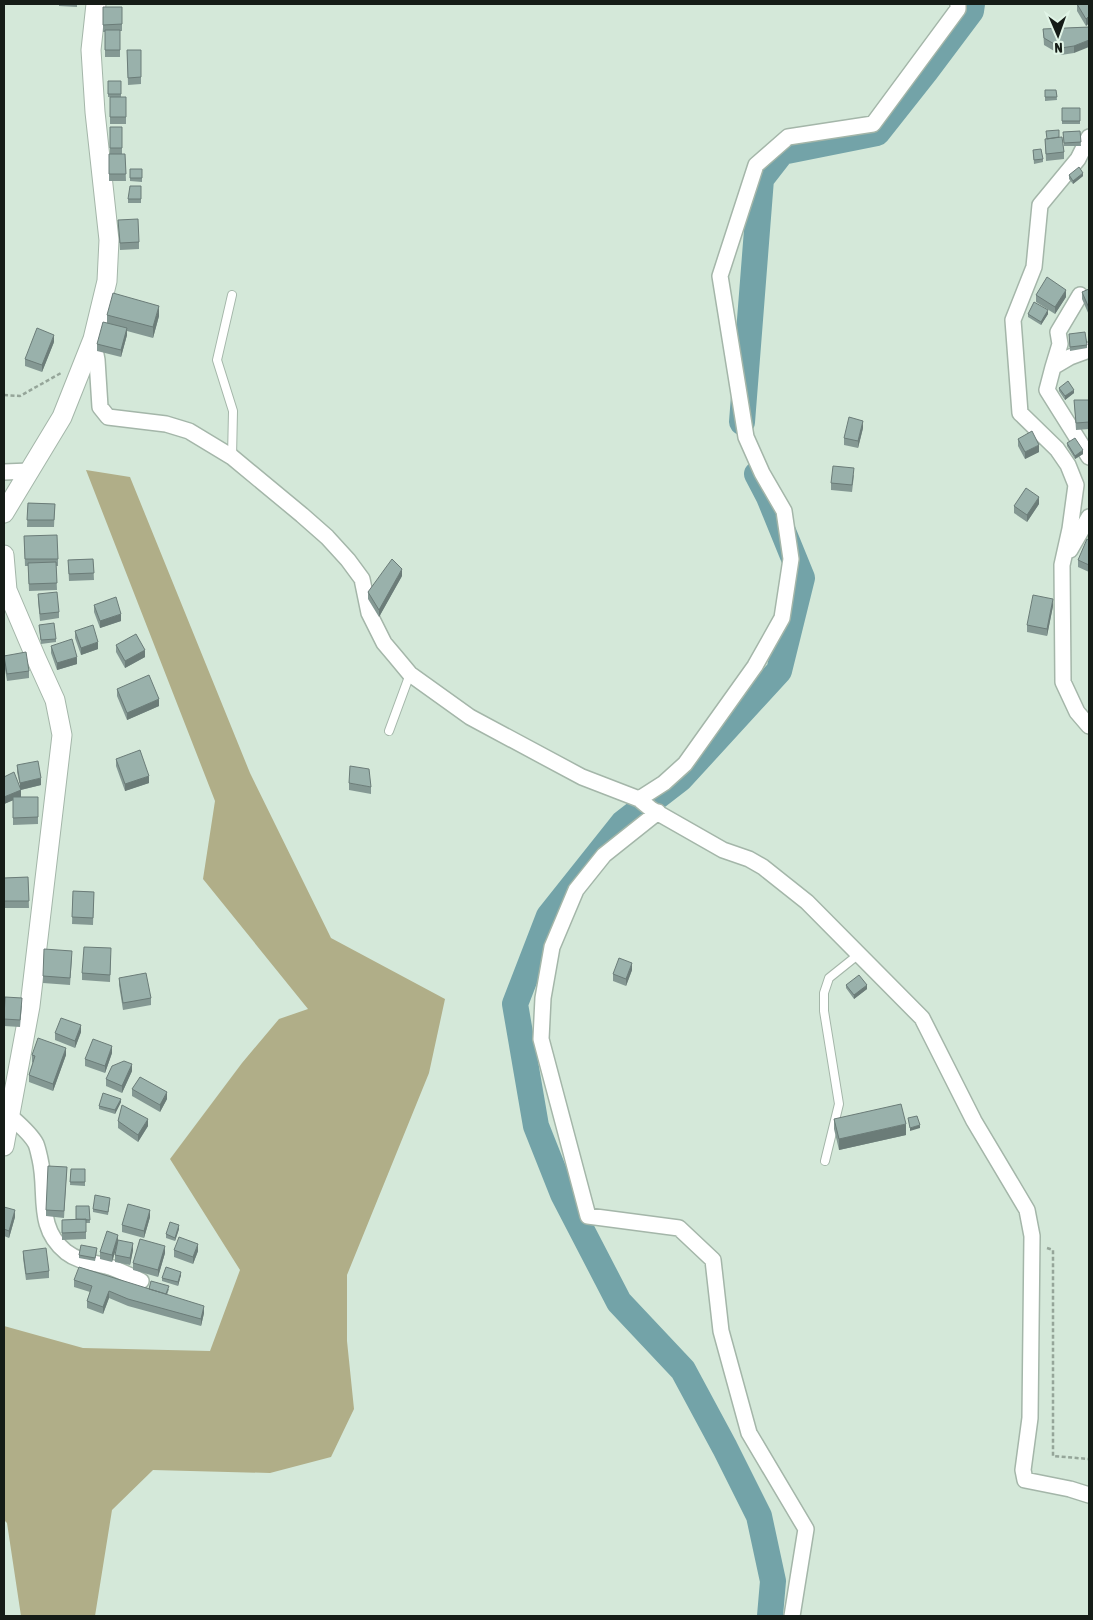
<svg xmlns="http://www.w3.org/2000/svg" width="1093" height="1620" viewBox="0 0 1093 1620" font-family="'Asap Condensed',sans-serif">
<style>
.forest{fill:#b0ae88}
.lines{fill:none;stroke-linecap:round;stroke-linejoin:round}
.river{stroke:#73a3a8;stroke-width:26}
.service-casing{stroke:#a4b6a9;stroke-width:10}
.minor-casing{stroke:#a4b6a9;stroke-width:18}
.tertiary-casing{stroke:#a4b6a9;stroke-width:21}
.path{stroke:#95a599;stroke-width:2.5;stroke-dasharray:4 2.5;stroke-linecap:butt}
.service{stroke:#fff;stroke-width:8}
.minor{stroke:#fff;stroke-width:15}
.tertiary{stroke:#fff;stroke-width:19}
.wall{fill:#849893}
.shaded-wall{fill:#6b7c78}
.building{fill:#99b1ab;stroke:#6b7c78}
</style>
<rect width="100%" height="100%" fill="#d4e8d9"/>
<path class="forest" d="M 86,470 L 130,477 L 250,773 L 331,938 L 445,999 L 429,1073 L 347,1275 L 347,1341 L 354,1409 L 331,1457 L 270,1473 L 153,1470 L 112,1510 L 95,1616 L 21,1616 L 7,1523 L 4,1520 L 4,1326 L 83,1348 L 210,1351 L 240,1270 L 170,1159 L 242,1063 L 279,1019 L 308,1009 L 203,879 L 215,801 Z"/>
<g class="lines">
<path class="river" d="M 742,422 L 761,179 L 782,152 L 877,133 L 926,71 L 971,11 L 972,4
M 757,474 L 769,497 L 802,578 L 779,671 L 680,779 L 623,823 L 549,916 L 515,1004 L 536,1126 L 563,1194 L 619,1302 L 683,1370 L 725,1448 L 759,1516 L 773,1581 L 770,1616"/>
<defs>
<path id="service" d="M 232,457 L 233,411 L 217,360 L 232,295
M 389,731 L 410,674
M 825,1161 L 839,1104 L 824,1011 L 824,993 L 829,978 L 859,954"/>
<path id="minor" d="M 1089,137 L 1078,159 L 1040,205 L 1034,267 L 1013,320 L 1020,413 L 1057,449 L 1068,465 L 1076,485 L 1070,529 L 1062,565 L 1063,682 L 1077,712 L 1089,726
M 93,339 L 97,360 L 100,407 L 108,417 L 166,424 L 189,431 L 232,457 L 302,515 L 327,537 L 348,560 L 362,579 L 369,613 L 384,643 L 395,656 L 410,674 L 470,717 L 582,777 L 639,799 L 651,809 L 723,850 L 749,859 L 763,867 L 807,902 L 922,1018 L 974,1121 L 1027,1210 L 1032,1236 L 1030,1418 L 1023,1470 L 1025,1480 L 1070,1489 L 1089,1495
M 1089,350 L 1070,357 L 1053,367 L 1047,390 L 1089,457
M 1053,367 L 1060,344 L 1058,332 L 1080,295
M 4,472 L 30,471
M 1070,550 L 1089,517
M 639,799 L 664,783 L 685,764 L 755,666 L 782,618 L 791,559 L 784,511 L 762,473 L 746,437 L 720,276 L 756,165 L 788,137 L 873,124 L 958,9 L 958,4
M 658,812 L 604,855 L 576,890 L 552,947 L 543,998 L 541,1039 L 588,1216 L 679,1228 L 713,1260 L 721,1331 L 749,1433 L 806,1529 L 792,1616
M 10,1116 C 19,1124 31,1134 36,1144 C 38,1149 39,1155 40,1159 C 48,1193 35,1227 66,1252 C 79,1262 92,1262 106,1266 C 118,1269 130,1276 141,1281"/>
<path id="tertiary" d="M 4,513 L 62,417 L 93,339 L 107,281 L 109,240 L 95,112 L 91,50 L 96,4
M 4,555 L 7,590 L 36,658 L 55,700 L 62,735 L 30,1006 L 4,1146"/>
</defs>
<use href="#service" class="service-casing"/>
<use href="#minor" class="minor-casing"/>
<use href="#tertiary" class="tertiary-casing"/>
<path class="path" d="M 4,395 L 20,396 L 61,373
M 1047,1248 L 1053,1250 L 1053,1456 L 1089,1459"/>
<use href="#service" class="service"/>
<use href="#minor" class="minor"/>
<use href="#tertiary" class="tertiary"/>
</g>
<path class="wall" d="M 59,4 L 77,4 L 77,7 L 59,6 Z
M 1077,4 L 1089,4 L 1089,23 L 1086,26 L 1077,11 Z
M 103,7 L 122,7 L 122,31 L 120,31 L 120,57 L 105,57 L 105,32 L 103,32 Z
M 1089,27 L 1074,53 L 1061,55 L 1044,45 L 1043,29 Z
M 127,50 L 141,50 L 141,84 L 128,85 Z
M 108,81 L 121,81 L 121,97 L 126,97 L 126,124 L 110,124 L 110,97 L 108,97 Z
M 1045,90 L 1056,90 L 1057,100 L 1045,101 Z
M 1062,108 L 1080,108 L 1080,124 L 1062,124 Z
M 110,127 L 122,127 L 122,154 L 125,154 L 126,181 L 109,181 L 109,154 L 110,154 Z
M 1080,131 L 1081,146 L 1064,146 L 1063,132 Z
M 1059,137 L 1064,152 L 1064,159 L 1046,161 L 1045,139 Z
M 1033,150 L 1043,159 L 1043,162 L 1034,164 Z
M 130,169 L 142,169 L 142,182 L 130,181 Z
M 1069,175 L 1083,176 L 1073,184 L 1069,179 Z
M 141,186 L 141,203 L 128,203 L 128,199 Z
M 118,220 L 139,242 L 139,249 L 120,250 Z
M 1089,289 L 1089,315 L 1082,299 L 1082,292 Z
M 1036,295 L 1066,297 L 1055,314 L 1036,302 Z
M 1028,314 L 1048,314 L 1041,325 L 1028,317 Z
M 107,315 L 159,316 L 153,338 L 127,331 L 127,335 L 121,357 L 97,351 L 97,344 L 107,323 Z
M 1069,334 L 1087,345 L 1087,348 L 1070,351 Z
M 54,342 L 42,372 L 25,366 L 25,359 Z
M 1059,388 L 1074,393 L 1065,400 L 1059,391 Z
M 1074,400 L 1089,400 L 1089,429 L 1076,430 Z
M 863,428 L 858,448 L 844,445 L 844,438 Z
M 1018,439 L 1039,452 L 1025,459 L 1018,446 Z
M 1067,443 L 1083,454 L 1075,459 L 1067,446 Z
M 854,475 L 852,492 L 831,490 L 831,483 Z
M 28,503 L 55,504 L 54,527 L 27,527 Z
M 1039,504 L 1027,522 L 1014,513 L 1014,506 Z
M 24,536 L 58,559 L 58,566 L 56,566 L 57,590 L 29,591 L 28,566 L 25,566 Z
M 1089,540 L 1089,572 L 1078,567 L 1078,560 Z
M 93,559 L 94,580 L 69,581 L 68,560 Z
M 402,576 L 379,617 L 368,599 L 368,592 Z
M 38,594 L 59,612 L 59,618 L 40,621 L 38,601 Z
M 94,605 L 121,621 L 100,628 L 94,612 Z
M 1053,606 L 1047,636 L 1027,632 L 1027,625 Z
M 39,625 L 56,639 L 56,642 L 41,644 Z
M 75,631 L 98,649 L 81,655 L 75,638 Z
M 116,645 L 145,657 L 125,668 L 116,652 Z
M 51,646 L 77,664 L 57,670 L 51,653 Z
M 4,656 L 29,671 L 29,678 L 7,681 L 4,663 Z
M 117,689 L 159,706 L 127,720 L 117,696 Z
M 116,759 L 149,783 L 125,791 L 116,766 Z
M 17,765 L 41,785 L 21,790 L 21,797 L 38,797 L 38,824 L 13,825 L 13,800 L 4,804 L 4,777 L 20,786 L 17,772 Z
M 349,783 L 371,787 L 371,794 L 349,790 Z
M 28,877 L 29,908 L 4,908 L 4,878 Z
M 73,891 L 94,892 L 93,925 L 72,924 Z
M 111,955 L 110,982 L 82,980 L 82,973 Z
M 72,958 L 70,985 L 43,983 L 43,976 Z
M 632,970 L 626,986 L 613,981 L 613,974 Z
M 119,978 L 151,998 L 151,1005 L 123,1010 L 119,985 Z
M 846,985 L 867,989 L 854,999 L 846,988 Z
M 22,1005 L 20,1027 L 4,1026 L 4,1019 Z
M 81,1032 L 75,1048 L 55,1040 L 55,1033 Z
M 112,1053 L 105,1073 L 85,1066 L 85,1059 Z
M 32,1055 L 66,1055 L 53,1091 L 29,1082 L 29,1075 L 33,1063 L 32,1062 Z
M 132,1071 L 122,1093 L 106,1086 L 106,1079 Z
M 132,1089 L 167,1099 L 160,1112 L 132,1096 Z
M 121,1102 L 115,1114 L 99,1109 L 99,1106 Z
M 834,1119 L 906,1135 L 839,1150 L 834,1129 Z
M 118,1121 L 148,1126 L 138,1142 L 118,1128 Z
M 67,1167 L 64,1218 L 46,1216 L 46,1210 Z
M 71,1169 L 85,1169 L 85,1186 L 70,1185 Z
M 110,1201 L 108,1215 L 93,1212 L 93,1209 Z
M 89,1206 L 90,1223 L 86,1223 L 86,1239 L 62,1240 L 62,1220 L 76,1219 Z
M 4,1207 L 15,1217 L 9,1238 L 4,1236 Z
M 150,1217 L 144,1238 L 122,1232 L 122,1225 Z
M 179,1229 L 175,1241 L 166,1238 L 166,1234 Z
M 118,1242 L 112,1262 L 100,1259 L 100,1252 L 118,1242 L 133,1250 L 130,1265 L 115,1262 L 115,1255 Z
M 174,1250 L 198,1251 L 193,1264 L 174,1257 Z
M 23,1251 L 49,1271 L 49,1278 L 26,1280 L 23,1258 Z
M 97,1251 L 95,1261 L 79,1258 L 79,1255 Z
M 165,1253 L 158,1277 L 133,1270 L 133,1263 Z
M 181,1275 L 178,1286 L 162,1281 L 162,1278 Z
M 74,1280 L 149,1289 L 169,1289 L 167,1295 L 204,1313 L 201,1326 L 128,1306 L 109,1298 L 103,1314 L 87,1308 L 87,1301 L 90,1292 L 74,1287 Z"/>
<path class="shaded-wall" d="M 1089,16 L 1089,23 L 1086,26 L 1086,19 Z
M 1089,40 L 1089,47 L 1074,53 L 1074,46 Z
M 1083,173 L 1083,176 L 1073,184 L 1073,181 Z
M 1066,290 L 1066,297 L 1055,314 L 1055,307 Z
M 159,306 L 159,316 L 153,338 L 153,327 Z
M 1048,310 L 1048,314 L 1041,325 L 1041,322 Z
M 127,328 L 127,335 L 121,357 L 121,350 Z
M 54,335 L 54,342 L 42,372 L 42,365 Z
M 1074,390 L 1074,393 L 1065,400 L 1065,396 Z
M 863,421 L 863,428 L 858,448 L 858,441 Z
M 1039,445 L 1039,452 L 1025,459 L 1025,452 Z
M 1083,450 L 1083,454 L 1075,459 L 1075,456 Z
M 1039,497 L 1039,504 L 1027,522 L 1027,515 Z
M 402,569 L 402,576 L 379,617 L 379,610 Z
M 1053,599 L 1053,606 L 1047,636 L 1047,629 Z
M 121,614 L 121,621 L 100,628 L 100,621 Z
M 98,642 L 98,649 L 81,655 L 81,648 Z
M 145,650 L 145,657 L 125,668 L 125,661 Z
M 77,657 L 77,664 L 57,670 L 57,663 Z
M 159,699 L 159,706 L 127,720 L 127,713 Z
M 149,776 L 149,783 L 125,791 L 125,784 Z
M 41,778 L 41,785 L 20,790 L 20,783 Z
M 21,790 L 21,797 L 4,804 L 4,797 Z
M 632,963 L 632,970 L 626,986 L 626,979 Z
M 867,985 L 867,989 L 854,999 L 854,995 Z
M 81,1025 L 81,1032 L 75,1048 L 75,1041 Z
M 112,1046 L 112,1053 L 105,1073 L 105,1066 Z
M 66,1048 L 66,1055 L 53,1091 L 53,1084 Z
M 132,1064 L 132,1071 L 122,1093 L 122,1086 Z
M 167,1092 L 167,1099 L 160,1112 L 160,1105 Z
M 121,1099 L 121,1102 L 115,1114 L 115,1110 Z
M 148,1119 L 148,1126 L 138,1142 L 138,1135 Z
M 906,1124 L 906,1135 L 839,1150 L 839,1139 Z
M 920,1125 L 920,1128 L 910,1131 L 910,1128 Z
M 15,1210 L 15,1217 L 9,1238 L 9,1231 Z
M 150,1210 L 150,1217 L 144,1238 L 144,1231 Z
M 179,1225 L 179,1229 L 175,1241 L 175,1238 Z
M 118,1235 L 118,1242 L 112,1262 L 112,1255 Z
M 133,1243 L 133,1250 L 130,1265 L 130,1258 Z
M 198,1244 L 198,1251 L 193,1264 L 193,1257 Z
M 165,1246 L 165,1253 L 158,1277 L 158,1270 Z
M 181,1272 L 181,1275 L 178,1286 L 178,1282 Z
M 109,1291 L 109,1298 L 103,1314 L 103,1307 Z
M 204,1306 L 204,1313 L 201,1326 L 201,1319 Z"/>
<path class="building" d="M 1077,4 L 1089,4 L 1089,16 L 1086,19 Z
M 103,7 L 122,7 L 122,24 L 103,25 Z
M 1089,27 L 1089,40 L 1074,46 L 1061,48 L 1044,38 L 1043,29 Z
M 105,30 L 120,30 L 120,50 L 105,50 Z
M 127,50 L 141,50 L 141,77 L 128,78 Z
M 108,81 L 121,81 L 121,94 L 108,94 Z
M 1045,90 L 1056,90 L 1057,97 L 1045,97 Z
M 110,97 L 126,97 L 126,117 L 110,117 Z
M 1062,108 L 1080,108 L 1080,121 L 1062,121 Z
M 110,127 L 122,127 L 122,148 L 110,148 Z
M 1059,130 L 1059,137 L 1047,139 L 1046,131 Z
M 1080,131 L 1081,142 L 1064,143 L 1063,132 Z
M 1062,137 L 1064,152 L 1046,154 L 1045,139 Z
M 1041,149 L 1043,159 L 1034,160 L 1033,150 Z
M 109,154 L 125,154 L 126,174 L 109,174 Z
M 1079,167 L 1083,173 L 1073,181 L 1069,175 Z
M 130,169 L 142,169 L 142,178 L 130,178 Z
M 130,186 L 141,186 L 141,199 L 128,199 Z
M 138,219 L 139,242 L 120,243 L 118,220 Z
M 1047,277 L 1066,290 L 1055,307 L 1036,295 Z
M 1089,289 L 1089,308 L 1082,292 Z
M 113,293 L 159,306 L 153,327 L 107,315 Z
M 1034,302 L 1048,310 L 1041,322 L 1028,314 Z
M 103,322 L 127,328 L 121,350 L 97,344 Z
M 37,328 L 54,335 L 42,365 L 25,359 Z
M 1085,332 L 1087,345 L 1070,347 L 1069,334 Z
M 1068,381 L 1074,390 L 1065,396 L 1059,388 Z
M 1074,400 L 1089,400 L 1089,422 L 1076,423 Z
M 849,417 L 863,421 L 858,441 L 844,438 Z
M 1032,431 L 1039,445 L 1025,452 L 1018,439 Z
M 1075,438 L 1083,450 L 1075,456 L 1067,443 Z
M 833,466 L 854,468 L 852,485 L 831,483 Z
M 1026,488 L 1039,497 L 1027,515 L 1014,506 Z
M 28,503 L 55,504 L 54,520 L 27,520 Z
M 57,535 L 58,559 L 25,559 L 24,536 Z
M 1087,539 L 1089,540 L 1089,565 L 1078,560 Z
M 93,559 L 94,573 L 69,574 L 68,560 Z
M 392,559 L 402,569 L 379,610 L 368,592 Z
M 56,562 L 57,583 L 29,584 L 28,563 Z
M 57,592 L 59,612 L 40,614 L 38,594 Z
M 1033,595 L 1053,599 L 1047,629 L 1027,625 Z
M 116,597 L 121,614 L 100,621 L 94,605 Z
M 54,623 L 56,639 L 41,640 L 39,625 Z
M 93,625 L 98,642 L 81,648 L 75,631 Z
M 136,634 L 145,650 L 125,661 L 116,645 Z
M 72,639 L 77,657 L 57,663 L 51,646 Z
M 26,652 L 29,671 L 7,674 L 4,656 Z
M 149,675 L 159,699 L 127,713 L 117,689 Z
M 140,750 L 149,776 L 125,784 L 116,759 Z
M 38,761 L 41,778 L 20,783 L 17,765 Z
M 350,766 L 369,769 L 371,787 L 349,783 Z
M 14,772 L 21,790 L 4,797 L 4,777 Z
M 13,797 L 38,797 L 38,817 L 13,818 Z
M 28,877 L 29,901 L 4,901 L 4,878 Z
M 73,891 L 94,892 L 93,918 L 72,917 Z
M 84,947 L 111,948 L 110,975 L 82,973 Z
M 44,949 L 72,951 L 70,978 L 43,976 Z
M 619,958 L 632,963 L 626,979 L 613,974 Z
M 146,973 L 151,998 L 123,1003 L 119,978 Z
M 859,975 L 867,985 L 854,995 L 846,985 Z
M 5,997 L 22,998 L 20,1020 L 4,1019 Z
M 61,1018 L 81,1025 L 75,1041 L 55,1033 Z
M 38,1038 L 66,1048 L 53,1084 L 29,1075 L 35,1056 L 32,1055 Z
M 93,1039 L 112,1046 L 105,1066 L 85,1059 Z
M 124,1061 L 132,1064 L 122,1086 L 106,1079 L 112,1066 Z
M 140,1077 L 167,1092 L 160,1105 L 132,1089 Z
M 103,1093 L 121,1099 L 115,1110 L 99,1106 Z
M 901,1104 L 906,1124 L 839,1139 L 834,1119 Z
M 122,1105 L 148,1119 L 138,1135 L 118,1121 Z
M 917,1116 L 920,1125 L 910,1128 L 908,1118 Z
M 48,1166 L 67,1167 L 64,1211 L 46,1210 Z
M 71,1169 L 85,1169 L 85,1182 L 70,1182 Z
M 95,1195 L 110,1198 L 108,1212 L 93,1209 Z
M 128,1204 L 150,1210 L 144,1231 L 122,1225 Z
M 76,1206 L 89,1206 L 90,1220 L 76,1219 Z
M 4,1207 L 15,1210 L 9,1231 L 4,1229 Z
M 86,1219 L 86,1232 L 62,1233 L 62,1220 Z
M 170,1222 L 179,1225 L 175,1238 L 166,1234 Z
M 107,1231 L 118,1235 L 112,1255 L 100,1252 Z
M 179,1237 L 198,1244 L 193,1257 L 174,1250 Z
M 140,1239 L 165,1246 L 158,1270 L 133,1263 Z
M 118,1240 L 133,1243 L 130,1258 L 115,1255 Z
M 81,1245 L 97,1248 L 95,1258 L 79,1255 Z
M 46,1248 L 49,1271 L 26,1274 L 23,1251 Z
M 79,1267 L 204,1306 L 201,1319 L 128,1299 L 109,1291 L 103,1307 L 87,1301 L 92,1286 L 74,1280 Z
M 166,1267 L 181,1272 L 178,1282 L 162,1278 Z
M 151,1281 L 169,1286 L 166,1294 L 149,1289 Z"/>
<rect width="1093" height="1620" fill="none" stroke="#151c17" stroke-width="10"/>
<g transform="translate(1058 35) rotate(178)" stroke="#e1f5e7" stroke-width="4" paint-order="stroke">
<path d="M0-4L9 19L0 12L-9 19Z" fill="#151c17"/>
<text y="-8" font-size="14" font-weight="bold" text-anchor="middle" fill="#151c17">N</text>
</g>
</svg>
